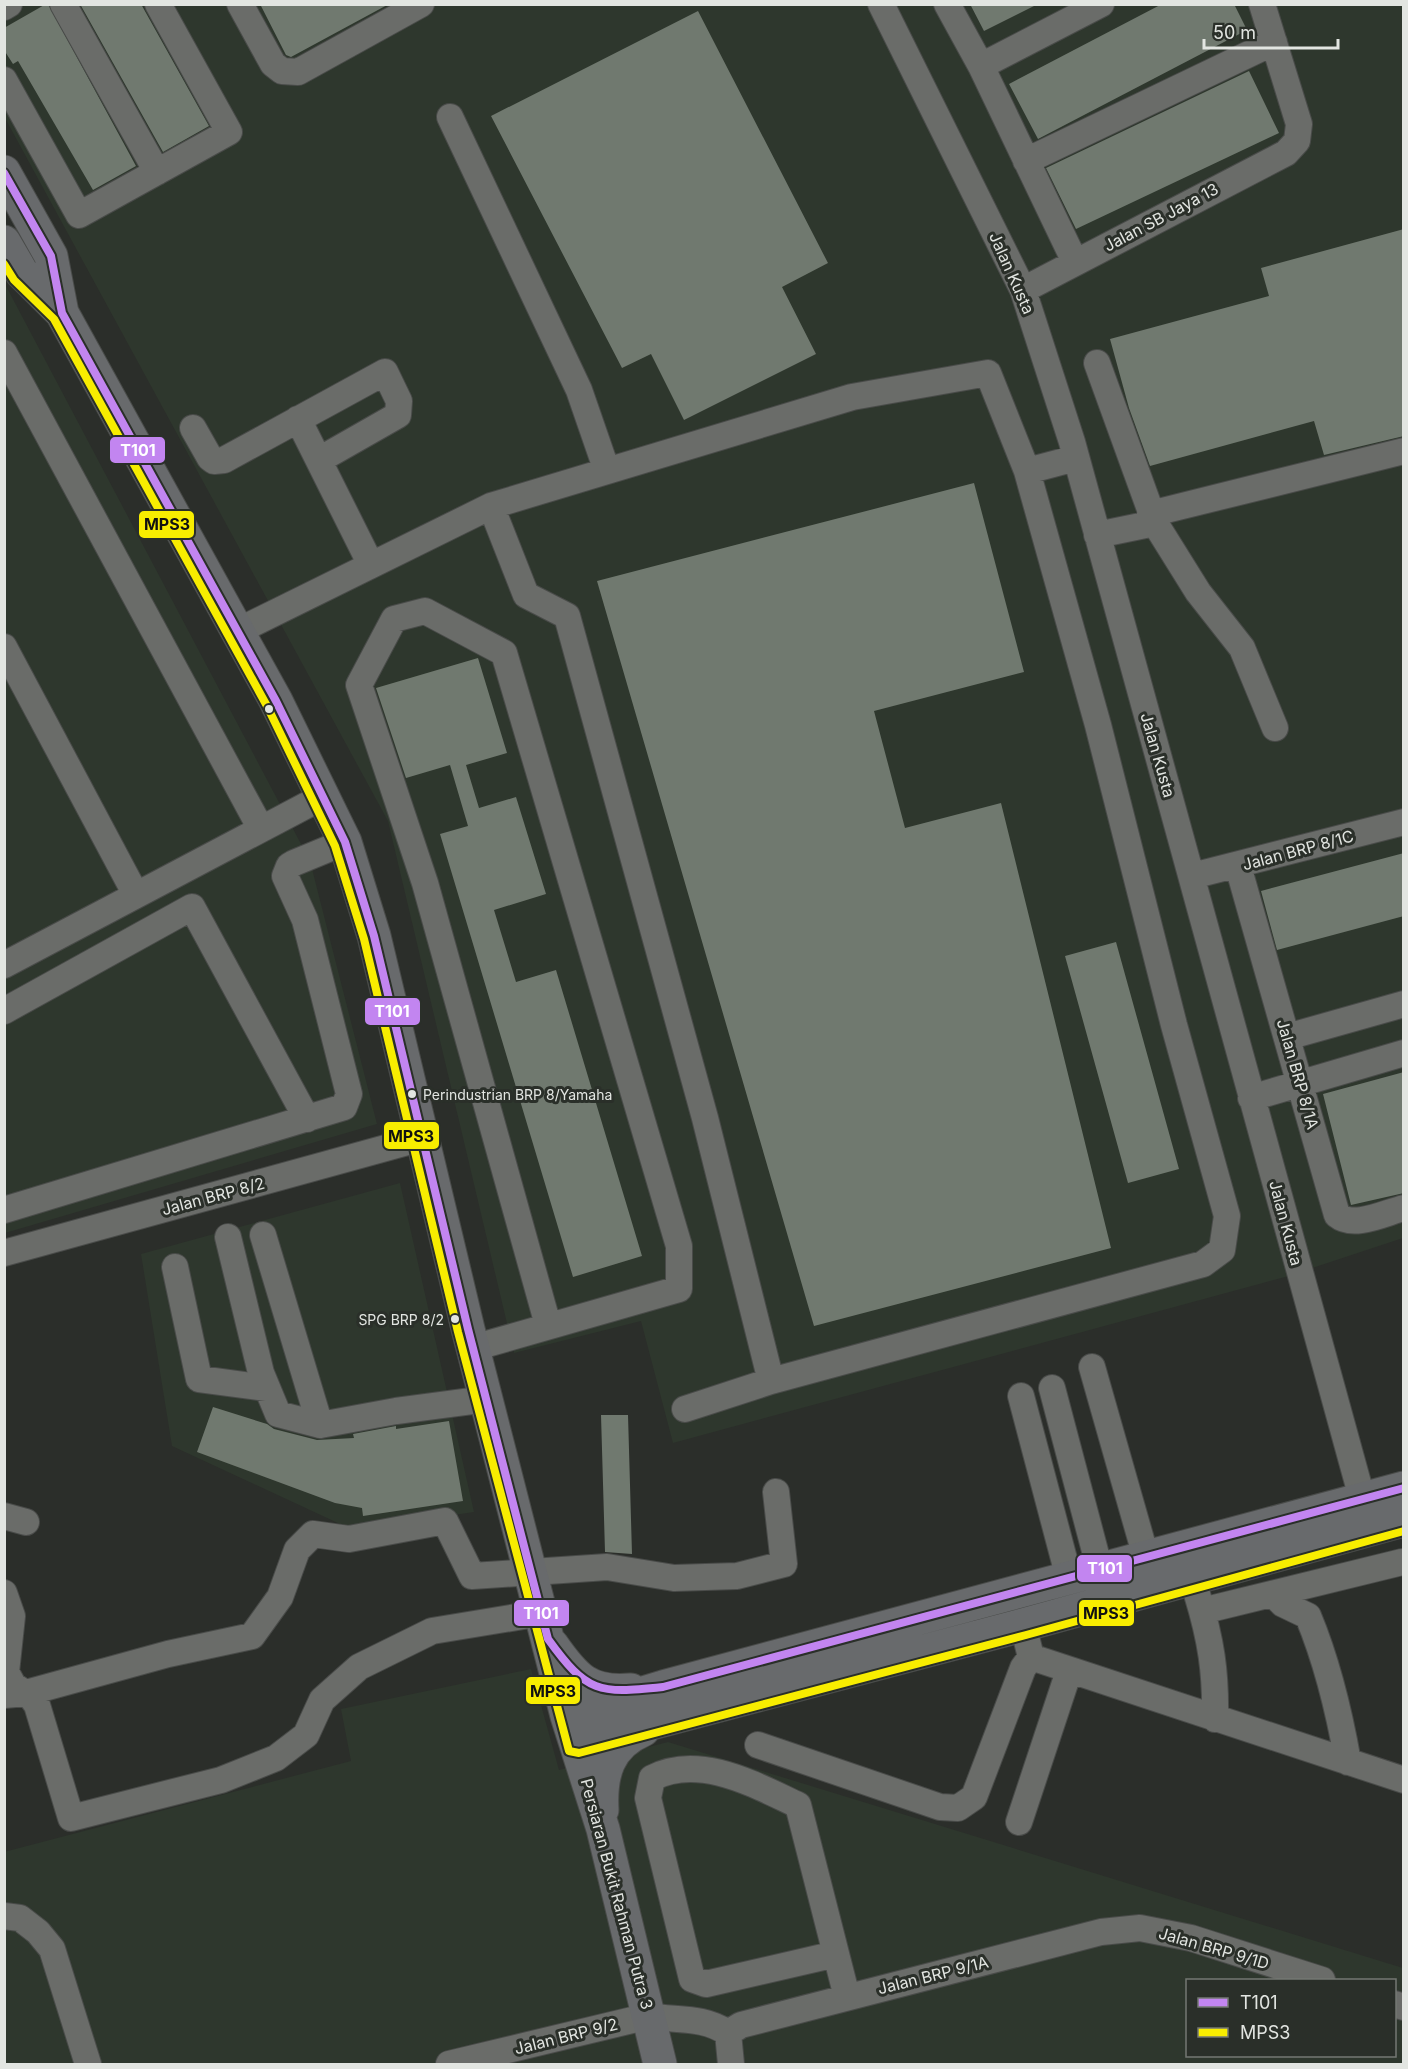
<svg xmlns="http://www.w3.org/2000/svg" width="1408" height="2069" viewBox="0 0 1408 2069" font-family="Inter,sans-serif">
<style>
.built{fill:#2e372d;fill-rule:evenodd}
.building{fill:#70796f}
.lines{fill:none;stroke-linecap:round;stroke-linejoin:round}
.minor-casing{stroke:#494b49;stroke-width:28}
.major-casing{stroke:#494b49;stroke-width:35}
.minor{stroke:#6a6c69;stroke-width:26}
.major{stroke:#686a6c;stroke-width:33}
.bus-1-casing{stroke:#2a2f29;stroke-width:12}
.bus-2-casing{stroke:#2a2f29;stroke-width:12}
.bus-1{stroke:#c285f0;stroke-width:8}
.bus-2{stroke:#f8ed00;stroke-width:8}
.bus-dot{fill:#e2e5e1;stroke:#2a2f29;stroke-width:2}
.labels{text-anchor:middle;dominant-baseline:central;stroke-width:6;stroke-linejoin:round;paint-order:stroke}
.bus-label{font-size:14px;fill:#e2e5e1;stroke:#2a2f29;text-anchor:start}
.street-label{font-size:16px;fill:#e2e5e1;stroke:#2a2f29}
.line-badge{stroke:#2a2f29;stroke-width:2}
.badge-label{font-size:16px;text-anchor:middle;font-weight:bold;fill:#fff}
.pale-badge-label{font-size:16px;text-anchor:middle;font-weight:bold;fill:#111}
</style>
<rect width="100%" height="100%" fill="#2b2e2a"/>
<path class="built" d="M 5,5 L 1403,5 L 1403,1238 L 1285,1277 L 673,1443 L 641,1321 L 514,1353 L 388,821 L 5,118 Z
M 6,286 L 310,861 L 377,1124 L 5,1233 Z
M 400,1183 L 474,1512 L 353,1530 L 172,1446 L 141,1254 Z
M 531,1669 L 559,1770 L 668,1742 L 1403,1968 L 1403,2064 L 5,2064 L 4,1852 L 351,1761 L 341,1709 ZM 1188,1980 L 1394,1980 L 1394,2056 L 1188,2056 Z"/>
<path class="building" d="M 46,4 L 48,4 L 136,166 L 93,190 L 18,61 L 13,64 L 4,50 L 4,28 Z
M 80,4 L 141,4 L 209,126 L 163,152 Z
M 260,4 L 389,4 L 291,57 L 286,55 Z
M 970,4 L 1038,4 L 984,31 Z
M 1162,4 L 1234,4 L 1247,30 L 1038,139 L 1009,84 Z
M 698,11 L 828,263 L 782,287 L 816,354 L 684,420 L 651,354 L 622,368 L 491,116 Z
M 1249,71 L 1279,133 L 1076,229 L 1046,168 Z
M 1404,229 L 1404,436 L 1324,455 L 1314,421 L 1150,466 L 1129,408 L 1110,339 L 1269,296 L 1261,268 Z
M 974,483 L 1024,672 L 874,711 L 905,828 L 1001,803 L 1111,1248 L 814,1326 L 597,581 Z
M 478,658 L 507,753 L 466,765 L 479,808 L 516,797 L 546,894 L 494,910 L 516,982 L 556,970 L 642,1256 L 573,1277 L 440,834 L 468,826 L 450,765 L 406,778 L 376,688 Z
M 1404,853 L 1404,916 L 1277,950 L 1261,891 Z
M 1116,942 L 1179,1169 L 1128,1183 L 1065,956 Z
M 1404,1072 L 1404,1193 L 1351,1205 L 1323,1094 Z
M 213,1407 L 267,1424 L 274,1429 L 317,1440 L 354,1438 L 353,1434 L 396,1426 L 396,1429 L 449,1421 L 463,1501 L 363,1516 L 362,1508 L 335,1503 L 197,1452 Z
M 601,1415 L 628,1415 L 632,1554 L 605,1552 Z"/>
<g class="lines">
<defs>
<path id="minor" d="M 63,4 L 157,172
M 240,4 L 273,64 L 282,71 L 298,72 L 421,4
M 881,4 L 1023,290 L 1072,442 L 1367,1516
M 947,4 L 981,66 L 1075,262
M 4,7 L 9,4
M 981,66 L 1101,4
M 4,80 L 79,215 L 229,132 L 158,4
M 450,117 L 579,390 L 607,471
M 1026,161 L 1274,42
M 1023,290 L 1286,153 L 1297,141 L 1299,124 L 1262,4
M 4,353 L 261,829
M 1097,363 L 1155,523
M 298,419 L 371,565
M 193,428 L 210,458 L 214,461 L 224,460 L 385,372 L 399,401 L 398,415 L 319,460
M 491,506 L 526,595 L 567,616 L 705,1118 L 771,1381
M 1150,514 L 1404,451
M 1097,535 L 1155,523 L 1198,592 L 1242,648 L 1275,728
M 238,631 L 491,506 L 852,397 L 988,373 L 1027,471 L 1076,458
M 4,647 L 136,895
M 1238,866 L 1337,1215 C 1354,1229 1384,1213 1404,1208
M 1192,876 L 1404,822
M 4,965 L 324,796
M 4,1011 L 192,907 L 307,1119
M 1287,1037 L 1404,1004
M 1251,1098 L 1404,1053
M 4,1210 L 344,1107 L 349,1094 L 305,920 L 285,876 L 289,866 L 294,863 L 345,842
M 263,1235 L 320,1425
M 228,1237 L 261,1373 L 278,1414 L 320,1425 L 396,1411 L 487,1399
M 4,1253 L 422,1138
M 175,1267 L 199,1379 L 267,1388
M 473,1348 L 679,1289 L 679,1246 L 504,653 L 425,611 L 394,619 L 359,685 L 425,883 L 548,1325
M 1092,1367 L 1146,1557
M 1052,1388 L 1100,1570
M 1021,1396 L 1069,1578
M 685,1409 L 771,1381 L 1203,1264 L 1222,1250 L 1227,1216 L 1174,1025 L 1098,725 L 1027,471
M 4,1516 L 26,1522
M 4,1593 L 12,1616 L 6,1672 L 13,1685 L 32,1698 L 37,1705 L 71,1818 L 221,1780 L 276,1758 L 306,1735 L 322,1700 L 359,1667 L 432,1631 L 541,1613
M 1197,1594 C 1211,1640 1216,1672 1215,1719
M 1273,1594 L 1283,1604 L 1308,1616 C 1328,1664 1339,1711 1348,1762
M 1202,1611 L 1402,1562
M 1023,1625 L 1031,1657 L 1404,1780
M 4,1695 L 26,1693 L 168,1654 L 252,1636 L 280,1597 L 297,1550 L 313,1534 L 349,1539 L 445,1521 L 472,1576 L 607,1567 L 674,1578 L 737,1576 L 784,1564 L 776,1492
M 758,1745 L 940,1807 L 958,1808 L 974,1797 L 1023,1668 L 1031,1657
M 1019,1822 L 1069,1671
M 4,1916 L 20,1918 L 38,1932 L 52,1949 L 88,2064
M 836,1954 L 706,1984 L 692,1979 L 648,1798 L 652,1778 C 699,1753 755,1785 798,1805 L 847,1997
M 1394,2004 L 1404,2007
M 728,2033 L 741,2025 L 1101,1932 L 1140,1928 L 1191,1938 L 1322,1980
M 728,2033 L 731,2064
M 449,2064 L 649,2016 C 677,2021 703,2016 728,2033"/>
<path id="major" d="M 4,172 L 51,256 L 62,313
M 4,242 L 22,273 L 62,313 L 276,701 L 345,842 L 374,936 L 468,1329 L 567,1716 L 603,1829 L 660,2064
M 552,1645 C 575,1678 589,1694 631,1690
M 567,1716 L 663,1687 L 1404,1488
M 576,1743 L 1023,1625 L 1404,1520
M 602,1810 C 600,1774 608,1745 643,1730"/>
</defs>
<use href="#minor" class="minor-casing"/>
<use href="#major" class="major-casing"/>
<use href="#minor" class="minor"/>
<use href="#major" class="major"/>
<defs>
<path id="bus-1" d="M 4,173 L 51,256 L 62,313 L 276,701 L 345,842 L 374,936 L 468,1329 L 548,1639 C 587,1693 598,1694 663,1687 L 1404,1488"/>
<path id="bus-2" d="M 4,264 L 14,280 L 54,319 L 267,706 L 335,846 L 364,939 L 458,1332 L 569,1751 L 579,1753 L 1026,1635 L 1404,1531"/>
</defs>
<use href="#bus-1" class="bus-1-casing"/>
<use href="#bus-2" class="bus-2-casing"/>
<use href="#bus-1" class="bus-1"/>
<use href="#bus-2" class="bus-2"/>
</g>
<g class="bus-dot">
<circle cx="269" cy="709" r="5"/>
<circle cx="412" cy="1094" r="5"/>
<circle cx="455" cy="1319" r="5"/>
</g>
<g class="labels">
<g class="bus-label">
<text x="423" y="1094">Perindustrian BRP 8/Yamaha</text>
<text x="444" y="1319" text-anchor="end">SPG BRP 8/2</text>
</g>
<g class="street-label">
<text transform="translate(1161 217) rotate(-28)">Jalan SB Jaya 13</text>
<text transform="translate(1012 273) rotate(66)">Jalan Kusta</text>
<text transform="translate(1158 755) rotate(74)">Jalan Kusta</text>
<text transform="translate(1298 850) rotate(-15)">Jalan BRP 8/1C</text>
<text transform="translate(1298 1074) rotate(74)">Jalan BRP 8/1A</text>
<text transform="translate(213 1196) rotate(-15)">Jalan BRP 8/2</text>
<text transform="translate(1286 1223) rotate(75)">Jalan Kusta</text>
<text transform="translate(617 1894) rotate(75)">Persiaran Bukit Rahman Putra 3</text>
<text transform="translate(1214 1948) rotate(16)">Jalan BRP 9/1D</text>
<text transform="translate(933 1975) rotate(-14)">Jalan BRP 9/1A</text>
<text transform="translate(566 2036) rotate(-14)">Jalan BRP 9/2</text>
</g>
</g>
<g class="line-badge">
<rect x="109" y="436" width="57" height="28" rx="6" fill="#c285f0"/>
<rect x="138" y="510" width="57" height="29" rx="6" fill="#f8ed00"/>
<rect x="364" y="997" width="57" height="29" rx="6" fill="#c285f0"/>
<rect x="383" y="1121" width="57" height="29" rx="6" fill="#f8ed00"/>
<rect x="1076" y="1554" width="57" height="29" rx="6" fill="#c285f0"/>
<rect x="1078" y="1599" width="57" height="28" rx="6" fill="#f8ed00"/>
<rect x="513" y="1599" width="57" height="28" rx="6" fill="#c285f0"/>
<rect x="525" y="1676" width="56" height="29" rx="6" fill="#f8ed00"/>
</g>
<g class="badge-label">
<text x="138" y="456">T101</text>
<text x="392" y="1017">T101</text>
<text x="1105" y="1574">T101</text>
<text x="541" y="1619">T101</text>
</g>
<g class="pale-badge-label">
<text x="167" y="530">MPS3</text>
<text x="411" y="1142">MPS3</text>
<text x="1106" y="1619">MPS3</text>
<text x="553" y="1697">MPS3</text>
</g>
<rect width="1408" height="2069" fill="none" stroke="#e2e5e1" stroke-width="12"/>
<rect x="1186" y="1979" width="210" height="78" fill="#2a2f29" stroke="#747873" stroke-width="1.5"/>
<rect x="1198" y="1998" width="30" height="9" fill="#c285f0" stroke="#747873" stroke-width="1.5"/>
<text x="1240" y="2009" font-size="18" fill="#e2e5e1">T101</text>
<rect x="1198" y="2028" width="30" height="9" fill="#f8ed00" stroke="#747873" stroke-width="1.5"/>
<text x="1240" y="2039" font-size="18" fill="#e2e5e1">MPS3</text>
<path d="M1204 39v9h134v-9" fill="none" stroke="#e2e5e1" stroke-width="3"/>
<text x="1213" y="39" font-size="18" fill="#e2e5e1" stroke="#2a2f29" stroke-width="4.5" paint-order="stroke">50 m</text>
</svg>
